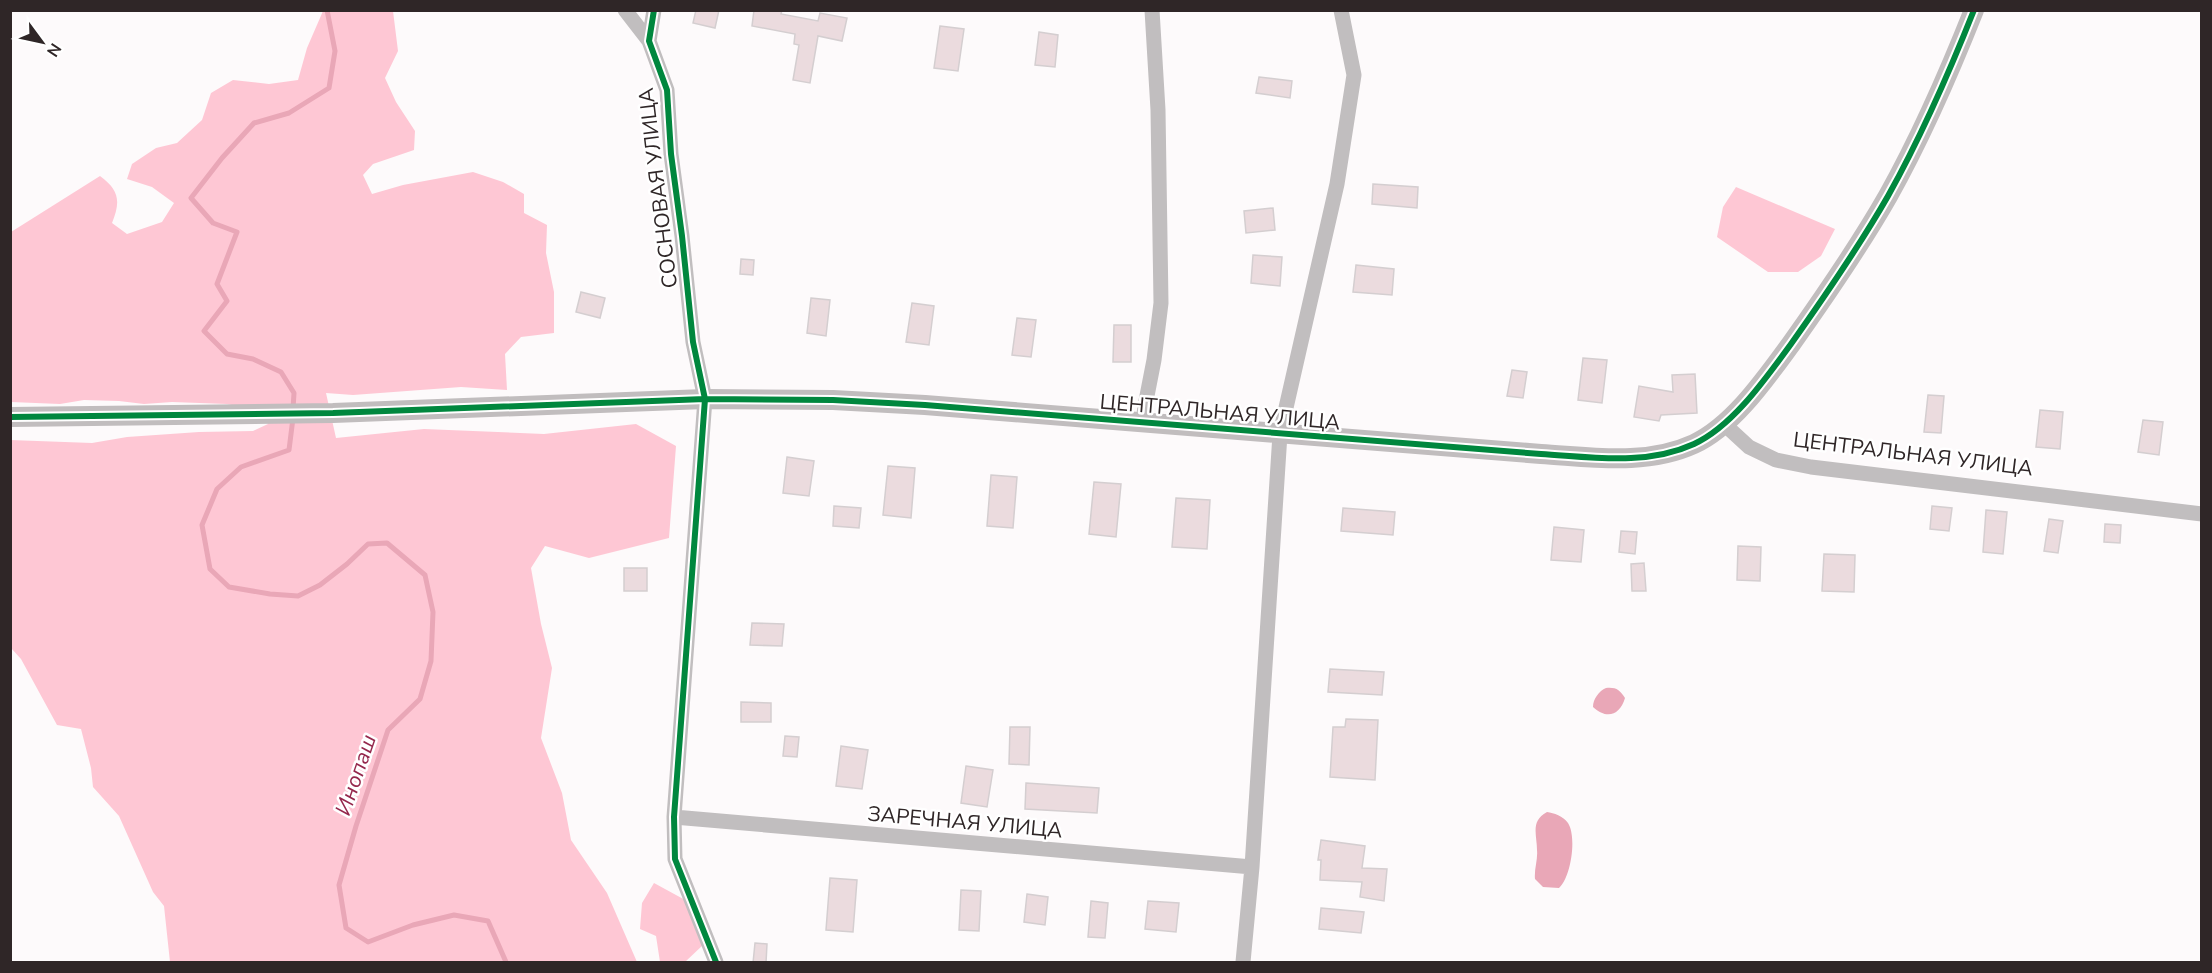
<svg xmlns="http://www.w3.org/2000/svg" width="2212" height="973" viewBox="0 0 2212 973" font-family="'Nunito Sans',sans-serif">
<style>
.forest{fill:#fec7d4}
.water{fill:#e9a7b7}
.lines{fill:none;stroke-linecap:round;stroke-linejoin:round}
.stream{stroke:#e9a7b7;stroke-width:5}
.building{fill:#ebdbde;stroke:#d4ced0;stroke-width:1.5}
.street{stroke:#c1bebf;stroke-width:15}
.secondary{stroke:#c1bdbe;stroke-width:20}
.cycleway-casing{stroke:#fff;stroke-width:10}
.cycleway{stroke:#00873e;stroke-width:6}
.labels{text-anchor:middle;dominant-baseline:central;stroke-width:5;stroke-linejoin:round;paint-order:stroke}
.street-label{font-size:21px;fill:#2f2627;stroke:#fff}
.water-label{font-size:22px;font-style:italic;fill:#95284d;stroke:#fff}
</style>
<rect width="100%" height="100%" fill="#fdfafb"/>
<path class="forest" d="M 323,11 L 393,11 L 398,51 L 385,78 L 396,102 L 415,131 L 414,150 L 373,164 L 363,175 L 372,194 L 403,185 L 473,172 L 503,182 L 524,194 L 524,213 L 547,225 L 546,253 L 554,292 L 554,333 L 521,337 L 505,354 L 507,390 L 461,387 L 353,395 L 326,393 L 336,438 L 424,429 L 544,434 L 636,424 L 676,446 L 669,538 L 589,558 L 545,546 L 531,568 L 541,624 L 552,668 L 541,738 L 562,793 L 571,840 L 607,893 L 637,962 L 658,962 L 170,962 L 164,906 L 153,892 L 119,816 L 93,787 L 91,768 L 81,729 L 57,725 L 21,659 L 11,648 L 10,440 L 92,443 L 127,437 L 199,432 L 253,431 L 268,424 L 262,408 L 247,408 L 227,404 L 172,402 L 144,404 L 119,401 L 84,400 L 60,404 L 11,402 L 11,232 L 100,176 C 119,190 121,201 112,223 L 127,234 L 162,222 L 174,203 L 152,187 L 127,179 L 132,164 L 156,148 L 177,143 L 202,120 L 211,93 L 233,80 L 269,84 L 298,80 L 307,48 Z
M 1736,187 L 1835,229 L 1821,256 L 1798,272 L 1768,272 L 1717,237 L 1723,207 Z
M 654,883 L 687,901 L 703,945 L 685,962 L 660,962 L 656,936 L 640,929 L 642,903 Z"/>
<path class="water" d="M 1606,688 C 1616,687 1620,690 1625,698 C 1620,715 1607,720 1593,707 C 1593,699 1599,691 1606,688 Z
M 1547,812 C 1554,813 1563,816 1568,823 C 1577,837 1571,877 1559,888 L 1543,887 L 1535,879 C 1534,869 1538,860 1537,850 C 1537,835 1530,821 1547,812 Z"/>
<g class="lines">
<path class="stream" d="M 293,409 L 294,393 L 281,372 L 253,359 L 227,354 L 204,331 L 227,301 L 217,284 L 237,232 L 213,223 L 191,198 L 222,158 L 254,123 L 289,113 L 329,88 L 335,51 L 327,10
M 293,418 L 289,450 L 241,467 L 217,489 L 202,525 L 210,569 L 229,587 L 270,594 L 298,596 L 320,585 L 347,564 L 368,544 L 387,543 L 425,575 L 433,612 L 431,661 L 420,699 L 388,730 L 356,826 L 339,885 L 346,928 L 368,942 L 413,925 L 454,915 L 488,921 L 506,962"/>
</g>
<path class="building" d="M 696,10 L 719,10 L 715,28 L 693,23 Z
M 754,10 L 782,10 L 781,14 L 818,21 L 820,13 L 847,18 L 842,41 L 818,36 L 810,83 L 793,80 L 799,45 L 794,44 L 795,34 L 752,26 Z
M 940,26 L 964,29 L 958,71 L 934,68 Z
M 1039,32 L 1058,35 L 1055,67 L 1035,65 Z
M 1259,77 L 1292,81 L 1290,98 L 1256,93 Z
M 1373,184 L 1418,187 L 1417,208 L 1372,204 Z
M 1273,208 L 1275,230 L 1246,233 L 1244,211 Z
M 1253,255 L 1282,257 L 1280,286 L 1251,283 Z
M 741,259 L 754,260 L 753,275 L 740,274 Z
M 1356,265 L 1394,269 L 1392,295 L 1353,292 Z
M 581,292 L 605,298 L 600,318 L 576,312 Z
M 811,298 L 830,300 L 826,336 L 807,333 Z
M 912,303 L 934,306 L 929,345 L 906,342 Z
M 1017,318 L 1036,320 L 1031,357 L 1012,355 Z
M 1114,325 L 1131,325 L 1131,362 L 1113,362 Z
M 1583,358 L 1607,360 L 1602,403 L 1578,400 Z
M 1512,370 L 1527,372 L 1523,398 L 1507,396 Z
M 1695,374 L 1697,413 L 1661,415 L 1659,421 L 1634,417 L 1639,386 L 1673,392 L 1672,375 Z
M 1928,395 L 1944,396 L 1941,433 L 1924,432 Z
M 2040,410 L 2063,412 L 2060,449 L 2036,447 Z
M 2143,420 L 2163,422 L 2159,455 L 2138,452 Z
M 787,457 L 814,461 L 809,496 L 783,493 Z
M 888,466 L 915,468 L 911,518 L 883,515 Z
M 991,475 L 1017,477 L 1013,528 L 987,526 Z
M 1094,482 L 1121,484 L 1116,537 L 1089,534 Z
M 1176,498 L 1210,500 L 1207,549 L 1172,547 Z
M 834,506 L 861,508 L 859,528 L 833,526 Z
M 1932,506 L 1952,508 L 1949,531 L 1930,529 Z
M 1343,508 L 1395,512 L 1393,535 L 1341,531 Z
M 1986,510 L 2007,512 L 2003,554 L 1983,552 Z
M 2049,519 L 2063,521 L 2058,553 L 2044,551 Z
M 2105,524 L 2121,525 L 2120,543 L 2104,542 Z
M 1554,527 L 1584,530 L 1581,562 L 1551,560 Z
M 1621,531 L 1637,532 L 1635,554 L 1619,552 Z
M 1738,546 L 1761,547 L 1760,581 L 1737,580 Z
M 1824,554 L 1855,555 L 1854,592 L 1822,591 Z
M 1644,563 L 1646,591 L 1632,591 L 1631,564 Z
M 624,568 L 647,568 L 647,591 L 624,591 Z
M 752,623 L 784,624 L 782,646 L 750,645 Z
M 1330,669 L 1384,672 L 1382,695 L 1328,692 Z
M 741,702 L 771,703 L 771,722 L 741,722 Z
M 1346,719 L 1378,720 L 1375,780 L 1330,777 L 1333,727 L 1345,727 Z
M 1010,727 L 1030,727 L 1029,765 L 1009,764 Z
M 785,736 L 799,737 L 797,757 L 783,756 Z
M 841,746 L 868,750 L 862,789 L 836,786 Z
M 966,766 L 993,770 L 987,807 L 961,803 Z
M 1026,783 L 1099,788 L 1097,813 L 1025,809 Z
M 1321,840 L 1365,846 L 1362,868 L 1387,869 L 1384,901 L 1360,897 L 1362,882 L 1320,880 L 1321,860 L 1318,860 Z
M 830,878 L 857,880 L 853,932 L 826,930 Z
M 961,890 L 981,891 L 979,931 L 959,930 Z
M 1027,894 L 1048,897 L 1045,925 L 1024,922 Z
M 1091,901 L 1108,903 L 1105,938 L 1088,937 Z
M 1148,901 L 1179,903 L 1176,932 L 1145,929 Z
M 1321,908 L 1364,912 L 1361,933 L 1319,929 Z
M 755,943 L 767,944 L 766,963 L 753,963 Z"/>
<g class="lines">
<path class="street" d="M 625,10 L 649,41
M 654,10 L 649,41 L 667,90 L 671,154 L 682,236 L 693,342 L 705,399 L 674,817 L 675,859 L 716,962
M 1143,423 L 1145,406 L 1154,360 L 1161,303 L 1158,110 L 1152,10
M 1724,424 L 1749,447 L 1776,460 L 1811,467 L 2202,514
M 674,817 L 1252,867
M 1243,962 L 1252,867 L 1280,434 L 1337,184 L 1354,75 L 1341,10"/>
<path class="secondary" d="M 10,417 L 333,413 L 705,399 L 833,400 L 925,405 L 1541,454 C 1592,457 1646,466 1694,444 C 1733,426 1766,378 1791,344 C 1825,296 1859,247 1888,196 C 1921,137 1949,73 1974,10"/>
<defs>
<path id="cycleway" d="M 654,10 L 649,41 L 667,90 L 671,154 L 682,236 L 693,342 L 705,399 L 674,817 L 675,859 L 716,962
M 10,417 L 333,413 L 705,399 L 833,400 L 925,405 L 1541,454 C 1592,457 1646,466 1694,444 C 1733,426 1766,378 1791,344 C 1825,296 1859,247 1888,196 C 1921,137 1949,73 1974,10"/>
</defs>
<use href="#cycleway" class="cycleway-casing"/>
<use href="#cycleway" class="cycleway"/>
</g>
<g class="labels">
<g class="street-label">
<text transform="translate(658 188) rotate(-97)">СОСНОВАЯ УЛИЦА</text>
<text transform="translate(1220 412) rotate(5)">ЦЕНТРАЛЬНАЯ УЛИЦА</text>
<text transform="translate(1913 454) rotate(7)">ЦЕНТРАЛЬНАЯ УЛИЦА</text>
<text transform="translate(965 822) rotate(5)">ЗАРЕЧНАЯ УЛИЦА</text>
</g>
<g class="water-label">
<text transform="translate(356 775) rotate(-71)">Инопаш</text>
</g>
</g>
<rect width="2212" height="973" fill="none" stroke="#2f2627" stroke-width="24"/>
<g transform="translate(42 42) rotate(123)" stroke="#ffffff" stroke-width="4.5" paint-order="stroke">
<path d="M0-4.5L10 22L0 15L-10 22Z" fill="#2f2627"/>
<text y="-9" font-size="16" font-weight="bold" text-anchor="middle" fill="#2f2627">N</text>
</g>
</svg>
